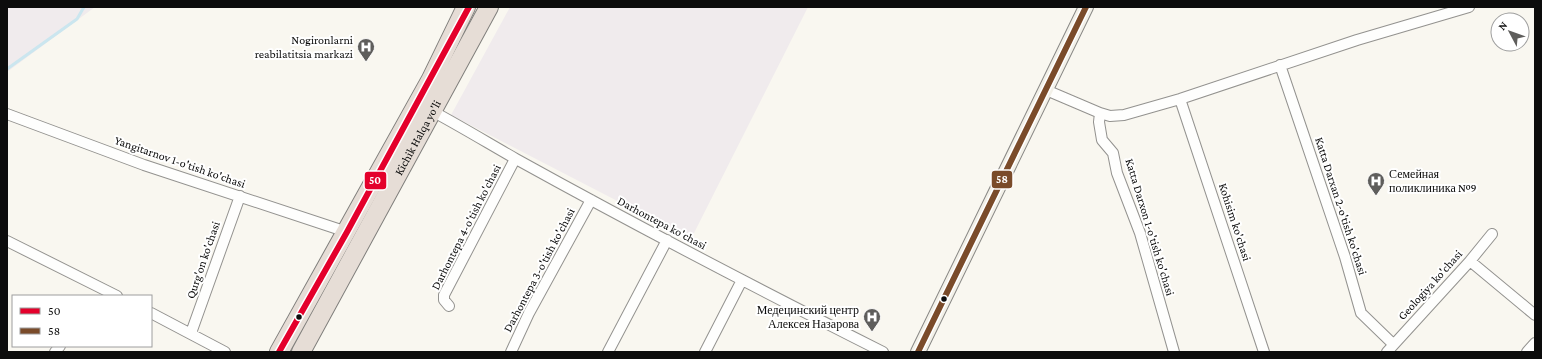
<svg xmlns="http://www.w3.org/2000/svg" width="1542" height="359" viewBox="0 0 1542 359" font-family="'Crimson Pro',serif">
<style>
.industrial{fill:#f0ebed}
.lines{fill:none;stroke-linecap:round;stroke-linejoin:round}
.stream{stroke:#cbe6ef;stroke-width:3}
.street-casing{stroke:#93928f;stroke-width:12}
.secondary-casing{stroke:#898885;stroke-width:16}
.highway-casing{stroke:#807f7c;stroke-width:20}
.street{stroke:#fefefd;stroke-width:10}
.secondary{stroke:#f3f1e9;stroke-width:14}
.highway{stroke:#e6ddd6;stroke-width:18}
.bus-1-casing{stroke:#fff;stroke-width:9}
.bus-2-casing{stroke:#fff;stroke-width:9}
.bus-1{stroke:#e4002b;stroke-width:6}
.bus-2{stroke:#7a4b2a;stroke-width:6}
.bus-dot{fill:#0c0c0c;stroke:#fff;stroke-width:1.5}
.labels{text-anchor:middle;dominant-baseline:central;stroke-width:4;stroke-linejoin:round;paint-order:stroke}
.poi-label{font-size:12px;fill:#0c0c0c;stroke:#fff;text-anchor:end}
.street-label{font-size:12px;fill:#0c0c0c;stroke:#fff}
.line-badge{stroke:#fff;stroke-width:1.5}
.badge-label{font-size:11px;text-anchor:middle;font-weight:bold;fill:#fff}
</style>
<rect width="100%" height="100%" fill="#f9f7f0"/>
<path class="industrial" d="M 7,7 L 95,7 L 7,72 Z
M 510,7 L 808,7 L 691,239 L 451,115 Z"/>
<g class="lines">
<path class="stream" d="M 7,69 L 77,19 L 84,7"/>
<defs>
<path id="street" d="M 1280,65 L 1345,257 L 1361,313 L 1393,344
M 1046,90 L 1100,113 L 1110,116 L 1124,115 L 1180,99 L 1357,40 L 1469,7
M 1180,99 L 1264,352
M 432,111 C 460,126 488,143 516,159 C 637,226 760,290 883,352
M 1100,113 L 1099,122 L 1102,140 L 1113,153 L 1117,173 L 1140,233 L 1174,352
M 7,114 L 144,165 L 347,232
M 7,241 L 117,296
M 1470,261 L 1535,315
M 449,306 L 444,300 L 444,295 L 515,159
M 151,313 L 225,352
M 191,333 L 240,196
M 55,352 L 60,346
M 511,352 L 529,313 L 591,200
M 608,352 L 667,240
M 705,352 L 742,280
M 1387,352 L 1470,261 L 1492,234
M 1527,352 L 1535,343"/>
<path id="secondary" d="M 918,352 L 1086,7"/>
<g id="highway">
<path d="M 279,352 L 431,79 L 466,7"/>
<path id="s1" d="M 301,352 L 489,7"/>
</g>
</defs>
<use href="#street" class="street-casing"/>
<use href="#secondary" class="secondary-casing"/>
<use href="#highway" class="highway-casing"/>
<use href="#street" class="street"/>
<use href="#secondary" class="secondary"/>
<use href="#highway" class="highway"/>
<defs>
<path id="bus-1" d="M 279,352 L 347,232 L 469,7"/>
<path id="bus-2" d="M 918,352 L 1086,7"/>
</defs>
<use href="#bus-1" class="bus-1-casing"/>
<use href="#bus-2" class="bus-2-casing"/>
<use href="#bus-1" class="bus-1"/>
<use href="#bus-2" class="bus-2"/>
</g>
<defs>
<symbol id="hospital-pin" viewBox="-11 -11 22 30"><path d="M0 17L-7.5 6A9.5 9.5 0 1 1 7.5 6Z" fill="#5f5e5c" stroke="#fff"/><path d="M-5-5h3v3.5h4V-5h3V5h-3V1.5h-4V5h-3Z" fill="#fff"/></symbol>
</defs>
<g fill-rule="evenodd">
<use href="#hospital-pin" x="356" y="37" width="20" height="27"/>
<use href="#hospital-pin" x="1366" y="171" width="20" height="27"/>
<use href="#hospital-pin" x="862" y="307" width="20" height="27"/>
</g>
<g class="bus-dot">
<circle cx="944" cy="299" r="3.5"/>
<circle cx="299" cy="317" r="3.5"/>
</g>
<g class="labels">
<g class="poi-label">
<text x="353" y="40">Nogironlarni<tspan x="353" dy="14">reabilatitsia markazi</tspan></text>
<text x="1389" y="174" text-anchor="start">Семейная<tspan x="1389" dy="14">поликлиника №9</tspan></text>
<text x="859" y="310">Медецинский центр<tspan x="859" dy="14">Алексея Назарова</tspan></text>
</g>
<g class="street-label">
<text stroke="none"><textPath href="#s1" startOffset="244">Kichik Halqa yo'li</textPath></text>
<text transform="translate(180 162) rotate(19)">Yangitarnov 1-o'tish ko'chasi</text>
<text transform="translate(1341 206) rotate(72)">Katta Darxan 2-o'tish ko'chasi</text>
<text transform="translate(1235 222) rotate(72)">Kohisim ko'chasi</text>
<text transform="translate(662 223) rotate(28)">Darhontepa ko'chasi</text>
<text transform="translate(466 227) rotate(-63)">Darhontepa 4-o'tish ko'chasi</text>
<text transform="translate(1150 227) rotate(73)">Katta Darxon 1-o'tish ko'chasi</text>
<text transform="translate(203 260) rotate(-71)">Qurg'on ko'chasi</text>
<text transform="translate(539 270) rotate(-62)">Darhontepa 3-o'tish ko'chasi</text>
<text transform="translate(1430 285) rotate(-48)">Geologiya ko'chasi</text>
</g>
</g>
<g class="line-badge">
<rect x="991" y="170" width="22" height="19" rx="4" fill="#7a4b2a"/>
<rect x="364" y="171" width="23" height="19" rx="4" fill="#e4002b"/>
</g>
<g class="badge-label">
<text x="1002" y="183">58</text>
<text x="375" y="184">50</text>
</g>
<rect width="1542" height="359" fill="none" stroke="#0c0c0c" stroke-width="16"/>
<rect x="12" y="295" width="140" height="52" fill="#ffffff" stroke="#9e9e9e"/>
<rect x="20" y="308" width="20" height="6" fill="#e4002b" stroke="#9e9e9e"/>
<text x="48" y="315" font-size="12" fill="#0c0c0c">50</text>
<rect x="20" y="328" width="20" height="6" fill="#7a4b2a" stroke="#9e9e9e"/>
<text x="48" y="335" font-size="12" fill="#0c0c0c">58</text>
<g transform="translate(1510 32) rotate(311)"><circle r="19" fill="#ffffff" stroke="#9e9e9e"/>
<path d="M0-3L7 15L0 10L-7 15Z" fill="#5f5e5c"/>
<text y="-6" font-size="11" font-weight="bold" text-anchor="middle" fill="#0c0c0c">N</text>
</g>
</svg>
